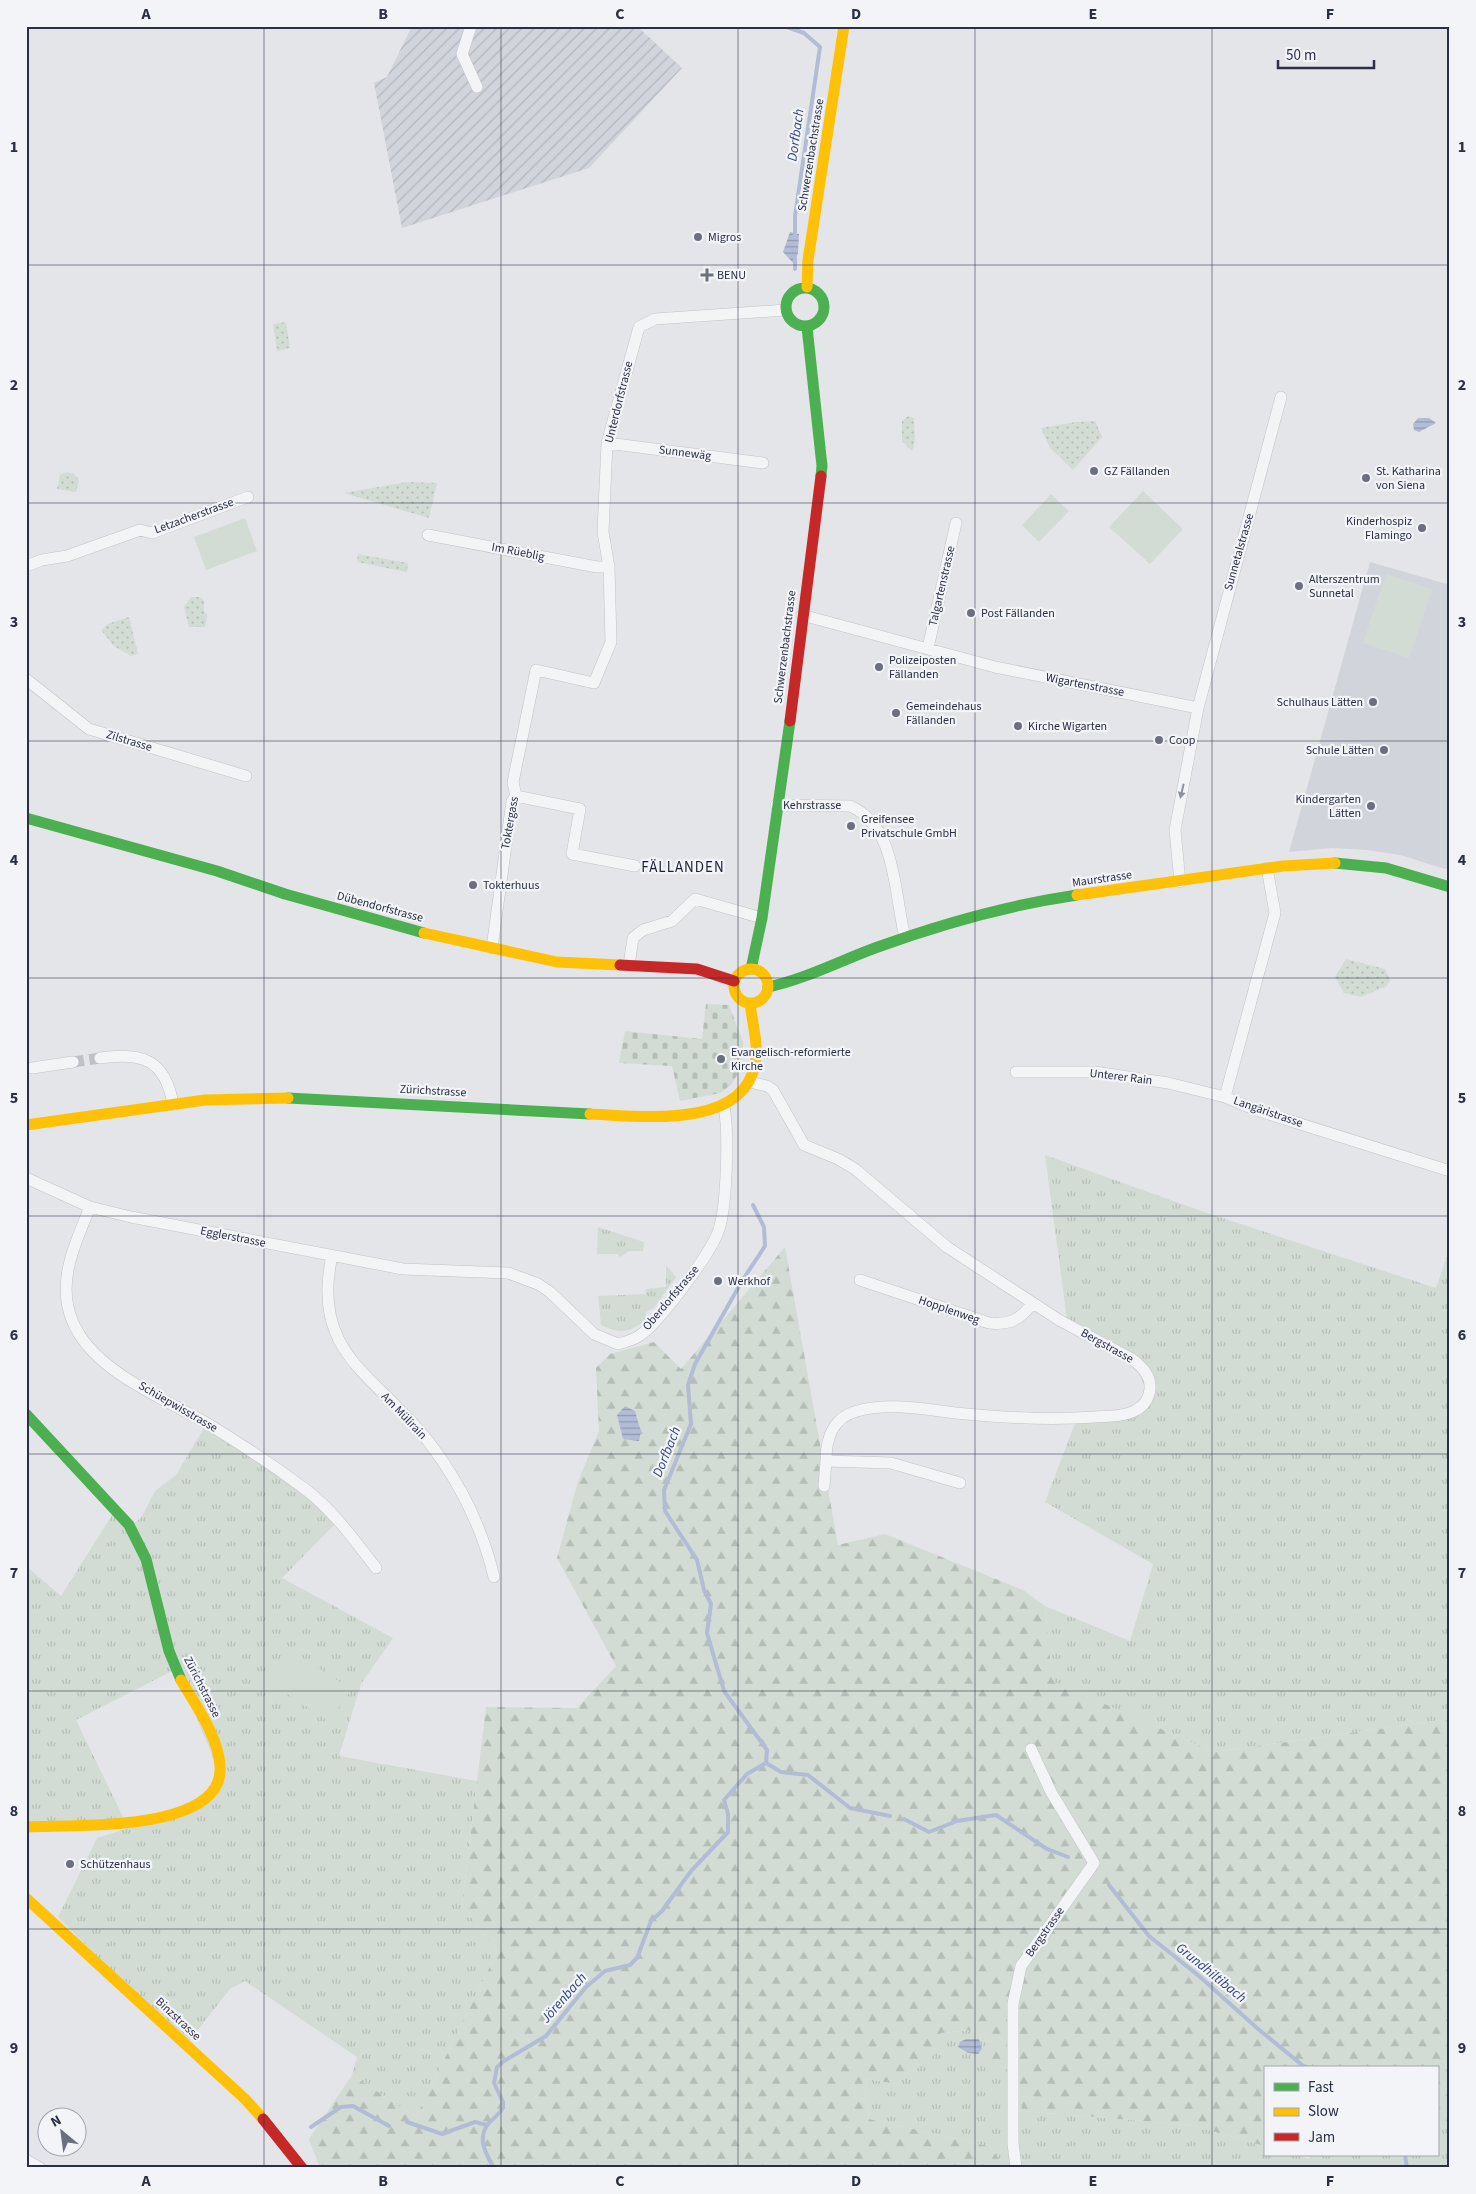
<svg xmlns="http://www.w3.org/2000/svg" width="1476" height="2194" viewBox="0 0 1476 2194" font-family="'Source Sans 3',sans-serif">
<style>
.built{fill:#d2d4dc}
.industrial{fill:url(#industrial-furrows)}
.grass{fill:url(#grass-tufts)}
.forest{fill:url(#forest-firs)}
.cemetery{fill:url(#cemetery-stones)}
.park{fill:url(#park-dots)}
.pitch{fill:#d3dcd4}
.water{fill:url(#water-rules)}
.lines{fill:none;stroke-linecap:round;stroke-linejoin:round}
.stream{stroke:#b2bcd5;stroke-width:4}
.street-tunnel{stroke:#bfc1c8;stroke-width:11;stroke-dasharray:11 5.5;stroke-linecap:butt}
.street-casing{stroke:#c2c3c7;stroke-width:12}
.street{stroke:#f3f4f6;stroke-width:11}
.fast{stroke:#4caf50;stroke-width:11}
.slow{stroke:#ffc107;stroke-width:11}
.jam{stroke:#c62828;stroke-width:11}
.oneway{fill:#8e929d}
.grid{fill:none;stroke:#2a2f44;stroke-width:1;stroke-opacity:0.55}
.poi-dot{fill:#6b6f7e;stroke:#f2f4f8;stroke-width:2}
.labels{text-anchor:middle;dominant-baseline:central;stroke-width:4.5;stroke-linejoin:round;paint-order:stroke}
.street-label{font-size:12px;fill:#2a2f44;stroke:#f2f4f8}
.poi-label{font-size:12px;fill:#2a2f44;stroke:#f2f4f8;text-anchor:start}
.water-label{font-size:14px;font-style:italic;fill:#324679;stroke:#f2f4f8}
.quarter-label{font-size:15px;letter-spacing:1px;fill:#1c2035;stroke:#f2f4f8}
.neatline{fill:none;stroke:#2a2f44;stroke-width:2}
.grid-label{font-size:16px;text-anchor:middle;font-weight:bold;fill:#2a2f44}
</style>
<defs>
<pattern id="industrial-furrows" width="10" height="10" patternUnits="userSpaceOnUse" patternTransform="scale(1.25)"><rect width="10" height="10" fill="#d2d4dc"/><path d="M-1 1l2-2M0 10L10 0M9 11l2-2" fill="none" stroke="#b4b6be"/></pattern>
<pattern id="grass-tufts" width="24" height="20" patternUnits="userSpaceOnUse" patternTransform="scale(1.25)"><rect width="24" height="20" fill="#d3dcd4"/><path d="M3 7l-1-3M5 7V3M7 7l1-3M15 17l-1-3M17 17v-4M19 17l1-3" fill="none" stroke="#b5bdb7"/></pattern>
<pattern id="forest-firs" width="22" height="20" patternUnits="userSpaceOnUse" patternTransform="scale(1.25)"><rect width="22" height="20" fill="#d3dcd4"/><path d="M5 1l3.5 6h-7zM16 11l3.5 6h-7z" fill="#b5bdb7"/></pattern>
<pattern id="cemetery-stones" width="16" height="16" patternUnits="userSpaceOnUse" patternTransform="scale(1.25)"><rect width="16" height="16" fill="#d3dcd4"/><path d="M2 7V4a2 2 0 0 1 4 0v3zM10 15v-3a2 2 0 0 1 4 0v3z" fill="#b5bdb7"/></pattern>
<pattern id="park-dots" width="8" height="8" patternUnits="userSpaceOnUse" patternTransform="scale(1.25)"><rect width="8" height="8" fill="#d3dcd4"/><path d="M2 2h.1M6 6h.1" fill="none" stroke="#b5bdb7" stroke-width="1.8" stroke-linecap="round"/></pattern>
<pattern id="water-rules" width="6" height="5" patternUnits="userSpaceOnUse" patternTransform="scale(1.25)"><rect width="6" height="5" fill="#b2bcd5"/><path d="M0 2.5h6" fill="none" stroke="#9199ae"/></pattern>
</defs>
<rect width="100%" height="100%" fill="#e4e5e9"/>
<path class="built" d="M 1370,562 L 1450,585 L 1450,867 L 1445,869 L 1400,855 L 1367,850 L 1332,848 L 1289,852 Z"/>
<path class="industrial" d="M 412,26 L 637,26 L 682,68 L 589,168 L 402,228 L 374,83 L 387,77 Z"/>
<path class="grass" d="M 1045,1155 L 1207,1213 L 1436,1288 L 1450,1248 L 1450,1719 L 1214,1752 L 1051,1681 L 1045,1606 L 1130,1641 L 1153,1564 L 1045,1502 L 1077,1418 L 1125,1414 L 1149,1395 L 1136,1367 L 1068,1327 Z
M 598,1227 L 644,1242 L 643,1251 L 629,1251 L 620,1257 L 618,1254 L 597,1254 Z
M 666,1265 L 676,1277 L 654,1308 L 646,1312 L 645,1321 C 627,1333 621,1334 601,1325 L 598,1296 L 645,1294 L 646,1289 L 666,1287 Z
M 207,1423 L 251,1451 L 338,1521 L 282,1578 L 393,1638 L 361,1684 L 339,1756 L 477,1781 L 462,1905 L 497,1952 L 416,2117 L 352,2075 L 357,2057 L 245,1981 L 230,1989 L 186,2045 L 58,1917 L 97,1838 L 193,1808 L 220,1774 L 176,1669 L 76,1720 L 125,1821 L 26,1827 L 26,1566 L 61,1596 L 116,1509 L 130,1526 L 141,1518 L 155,1491 L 176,1475 Z
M 973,2030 L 991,2043 L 1019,2080 L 1023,2111 L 1191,2125 L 1265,2146 L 1265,2155 L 1296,2155 L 1309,2159 L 1310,2155 L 1437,2155 L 1437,2124 L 1450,2131 L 1450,2168 L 1040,2168 L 1025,2160 L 1002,2162 L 988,2146 L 869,2119 L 865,2096 L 867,2079 L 891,2083 L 941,2033 Z"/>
<path class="forest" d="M 785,1247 L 838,1545 L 885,1534 L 1023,1590 L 1045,1606 L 1052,1681 L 1214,1752 L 1450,1719 L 1450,2131 L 1437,2124 L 1437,2068 L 1265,2068 L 1265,2146 L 1191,2125 L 1022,2111 L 1019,2080 L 989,2062 L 991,2043 L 973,2030 L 941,2033 L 937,2052 L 907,2077 L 891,2083 L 867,2079 L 865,2096 L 869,2119 L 988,2146 L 1002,2162 L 1025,2160 L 1040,2168 L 320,2168 L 309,2139 L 352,2075 L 416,2117 L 497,1952 L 462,1905 L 486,1707 L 577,1708 L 616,1666 L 557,1558 L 578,1481 L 599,1431 L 596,1368 L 610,1354 L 654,1342 L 681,1369 Z"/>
<path class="cemetery" d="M 706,1004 L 729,1005 L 743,1042 L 740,1070 L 731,1085 L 720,1093 L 680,1101 L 672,1066 L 619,1063 L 625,1031 L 702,1039 Z"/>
<path class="park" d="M 286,322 L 290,348 L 277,351 L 273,324 Z
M 908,416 L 914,418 C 914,431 917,438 912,451 L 902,441 L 902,421 Z
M 1095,421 L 1102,437 L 1073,470 L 1050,448 L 1041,428 L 1076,422 Z
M 67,472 L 74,474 L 79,480 L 76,492 L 57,489 L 60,475 Z
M 407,482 L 437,483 L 429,518 L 344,493 Z
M 358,554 L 408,563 L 407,572 L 357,562 Z
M 191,597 L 200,597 L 204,600 L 204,611 L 207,615 L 205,627 L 189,627 L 184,607 Z
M 129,617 L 138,654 L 131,656 L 114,646 L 101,630 L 108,624 Z
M 1346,959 L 1385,969 L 1390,980 L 1387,986 L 1361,997 L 1344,993 L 1335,977 Z"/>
<path class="pitch" d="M 1143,491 L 1183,529 L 1150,564 L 1109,527 Z
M 1051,494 L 1069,511 L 1039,542 L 1022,525 Z
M 245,518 L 257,551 L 206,570 L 194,537 Z
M 1386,574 L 1432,589 L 1409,658 L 1363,643 Z
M 287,1648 L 351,1689 L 330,1722 L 266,1680 Z"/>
<path class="water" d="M 790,232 L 799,234 L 798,253 L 794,264 L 783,252 Z
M 1418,418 L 1429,418 L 1436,423 L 1419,432 L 1414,430 L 1413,424 Z
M 625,1406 L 635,1411 L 641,1432 L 639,1441 L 623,1439 L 617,1415 Z
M 966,2039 L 979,2039 L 982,2049 L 978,2054 L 968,2053 L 958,2047 L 960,2042 Z"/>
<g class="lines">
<path class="stream" d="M 784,26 L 804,33 L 820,47 L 795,216 L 795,237
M 795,256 L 795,269
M 753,1205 L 764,1227 L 765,1246 L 742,1281 L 695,1364 L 688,1385 L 691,1424 L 664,1490 L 665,1511 L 697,1560 L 704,1590 L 711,1604 L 707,1633 L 724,1691 L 767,1750 L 766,1763
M 766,1763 L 781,1772 L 808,1775 L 850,1808 L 890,1816
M 904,1819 L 929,1832 L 957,1821 L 996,1815 L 1047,1849 L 1068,1857
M 1109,1885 L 1149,1936 L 1199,1976 L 1257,2028 L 1302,2065 L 1309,2068
M 407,2122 L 442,2134 L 475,2122 L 487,2125
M 311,2127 L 341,2107 L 353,2106 L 389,2126
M 1405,2155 L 1407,2168
M 494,2168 C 486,2154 476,2138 489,2123 C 494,2118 499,2114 503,2108 L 503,2102 L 494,2083 L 497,2067 L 504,2061 L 546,2036 L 586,1987 L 598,1977 L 605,1971 L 630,1965 L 637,1958 L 651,1921 L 662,1911 L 691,1871 L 728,1832 L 728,1814 L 724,1800 L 747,1774 L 766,1763"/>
<path class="street-tunnel" d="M 73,1062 L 100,1058"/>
<defs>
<path id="street" d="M 471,26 L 462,54 L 477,87
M 607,443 L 763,463
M 428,535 L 597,567 L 609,567
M 26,566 L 42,560 L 67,556 L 140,530 L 152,533 L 248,497
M 802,615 L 995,667 L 1198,708
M 928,648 L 956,523
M 26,679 L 89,729 L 246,776
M 516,796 L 513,782 L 536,670 L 594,683 L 611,642 L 609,567 L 603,532 L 607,443 L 639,327 L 655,319 L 786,310
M 516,796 L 580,809 L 572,854 L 635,866
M 776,805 L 850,806 C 897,826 894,895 905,937
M 1267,868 L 1275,913 L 1225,1097 L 1256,1110 L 1450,1171
M 1180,882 L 1175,830 L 1198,708 L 1281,397
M 492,948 L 512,801 L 516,796
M 629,965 L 633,938 L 643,930 L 672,921 L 695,899 L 762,918
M 100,1058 C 141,1052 166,1059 173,1105
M 32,1068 L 73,1062
M 1016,1072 L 1095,1072 L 1168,1083 L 1225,1097
M 750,1082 L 767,1086 L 773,1090 L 804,1145 L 838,1159 L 855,1169 L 947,1247 L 1059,1320 L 1132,1359 C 1142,1367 1151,1375 1150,1389 C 1149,1398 1144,1406 1136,1410 C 1124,1417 1108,1416 1095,1417 C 1053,1420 1008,1418 966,1414 C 932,1411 891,1401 857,1411 C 832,1418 826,1438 826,1461 L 891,1463 L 960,1483
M 26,1178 L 90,1207 L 131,1217 L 403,1269 L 508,1273 L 538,1284 L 550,1292 L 594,1334 L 618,1344 C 625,1342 633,1340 639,1336 C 659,1323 710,1254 718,1232 C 727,1209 729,1131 724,1107
M 90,1207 C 76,1242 56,1281 72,1320 C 92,1371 162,1397 208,1424 C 241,1444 274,1466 305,1489 C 333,1510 355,1541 376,1568
M 332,1256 C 310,1354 377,1376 428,1441 C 459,1481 482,1527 494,1577
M 860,1280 L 989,1323 C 1009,1325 1021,1320 1032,1303
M 824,1486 L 826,1461
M 26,2160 L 40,2168
M 1016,2168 L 1013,2143 L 1013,2004 L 1021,1966 L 1094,1863 L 1051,1792 L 1031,1749"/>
</defs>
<use href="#street" class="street-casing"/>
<use href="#street" class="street"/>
<path class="fast" d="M786 307a19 19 0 1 1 38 0a19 19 0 1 1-38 0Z
M 807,327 L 822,466 L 821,476
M 26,818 L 217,871 L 285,894 L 424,933
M 1335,863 L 1386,868 L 1450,887
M 751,969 L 762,918 L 790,721
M 768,987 C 805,979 840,961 875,948 C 941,924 1008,905 1077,895
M 288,1098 L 590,1114
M 26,1414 L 129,1525 L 146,1559 L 169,1651 L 181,1680"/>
<path class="slow" d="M 807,287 L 808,260 L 844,26
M 1077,895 L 1283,866 L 1335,863
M 424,933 L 557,962 L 620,965
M734 986a17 17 0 1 1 34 0a17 17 0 1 1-34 0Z
M 590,1114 C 640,1116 743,1130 755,1064 C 759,1044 752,1023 750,1003
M 26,1125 L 205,1100 L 288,1098
M 26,1827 C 70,1824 225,1834 220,1766 C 218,1735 196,1706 181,1680
M 26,1898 L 245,2099 L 263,2119"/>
<path class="jam" d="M 790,721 L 821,476
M 620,965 L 697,969 L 734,981
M 263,2119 L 302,2168"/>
</g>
<defs><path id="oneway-solid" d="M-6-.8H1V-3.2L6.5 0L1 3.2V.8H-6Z" transform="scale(1.25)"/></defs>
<use class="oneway" href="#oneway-solid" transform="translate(1182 791) rotate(103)"/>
<path class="grid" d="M 264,26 L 264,2168M 501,26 L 501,2168M 738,26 L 738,2168M 975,26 L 975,2168M 1212,26 L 1212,2168M 26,265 L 1450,265M 26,503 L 1450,503M 26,741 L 1450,741M 26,978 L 1450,978M 26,1216 L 1450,1216M 26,1454 L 1450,1454M 26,1691 L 1450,1691M 26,1929 L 1450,1929"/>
<g class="poi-dot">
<circle cx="698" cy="237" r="5"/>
<path d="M704.5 267.5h5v5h5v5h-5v5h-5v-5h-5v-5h5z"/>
<circle cx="1094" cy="471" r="5"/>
<circle cx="1366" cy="478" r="5"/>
<circle cx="1422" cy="528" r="5"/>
<circle cx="1299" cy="586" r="5"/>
<circle cx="971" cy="613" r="5"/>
<circle cx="879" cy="667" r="5"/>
<circle cx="1373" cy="702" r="5"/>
<circle cx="896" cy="713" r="5"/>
<circle cx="1018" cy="726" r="5"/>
<circle cx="1159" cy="740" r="5"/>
<circle cx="1384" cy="750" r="5"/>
<circle cx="1371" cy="806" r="5"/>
<circle cx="851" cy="826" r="5"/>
<circle cx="473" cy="885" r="5"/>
<circle cx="721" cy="1059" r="5"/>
<circle cx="718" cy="1281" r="5"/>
<circle cx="70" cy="1864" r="5"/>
</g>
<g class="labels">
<g class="street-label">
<text transform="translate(811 155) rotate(-81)">Schwerzenbachstrasse</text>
<text transform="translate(619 402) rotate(-76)">Unterdorfstrasse</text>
<text transform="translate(685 453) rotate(7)">Sunnewäg</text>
<text transform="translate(194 516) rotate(-20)">Letzacherstrasse</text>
<text transform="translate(518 552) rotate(11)">Im Rüeblig</text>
<text transform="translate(1239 552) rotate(-74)">Sunnetalstrasse</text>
<text transform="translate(942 586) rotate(-77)">Talgartenstrasse</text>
<text transform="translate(785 647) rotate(-83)">Schwerzenbachstrasse</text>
<text transform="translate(1085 685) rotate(11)">Wigartenstrasse</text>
<text transform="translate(129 741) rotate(17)">Zilstrasse</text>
<text x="812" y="805">Kehrstrasse</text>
<text transform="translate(510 823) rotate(-80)">Toktergass</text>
<text transform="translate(1102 879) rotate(-8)">Maurstrasse</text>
<text transform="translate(380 907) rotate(15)">Dübendorfstrasse</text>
<text transform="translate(1121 1077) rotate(7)">Unterer Rain</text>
<text transform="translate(433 1091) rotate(3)">Zürichstrasse</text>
<text transform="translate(1268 1112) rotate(19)">Langäristrasse</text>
<text transform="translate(233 1237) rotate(11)">Egglerstrasse</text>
<text transform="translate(671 1298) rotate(-50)">Oberdorfstrasse</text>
<text transform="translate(949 1310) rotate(19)">Hopplenweg</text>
<text transform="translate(1107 1346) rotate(29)">Bergstrasse</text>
<text transform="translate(178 1407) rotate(30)">Schüepwisstrasse</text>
<text transform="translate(404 1416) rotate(46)">Am Mülirain</text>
<text transform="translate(202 1687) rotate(63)">Zürichstrasse</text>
<text transform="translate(1045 1932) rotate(-55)">Bergstrasse</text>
<text transform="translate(178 2019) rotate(43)">Binzstrasse</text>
</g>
<g class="poi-label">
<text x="708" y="237">Migros</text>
<text x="717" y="275">BENU</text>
<text x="1104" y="471">GZ Fällanden</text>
<text x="1376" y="471">St. Katharina<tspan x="1376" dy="14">von Siena</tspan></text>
<text x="1412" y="521" text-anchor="end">Kinderhospiz<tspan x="1412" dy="14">Flamingo</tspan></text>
<text x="1309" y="579">Alterszentrum<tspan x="1309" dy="14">Sunnetal</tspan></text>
<text x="981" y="613">Post Fällanden</text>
<text x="889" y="660">Polizeiposten<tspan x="889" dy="14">Fällanden</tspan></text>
<text x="1363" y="702" text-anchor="end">Schulhaus Lätten</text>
<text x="906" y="706">Gemeindehaus<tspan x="906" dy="14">Fällanden</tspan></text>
<text x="1028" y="726">Kirche Wigarten</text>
<text x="1169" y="740">Coop</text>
<text x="1374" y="750" text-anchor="end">Schule Lätten</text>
<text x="1361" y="799" text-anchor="end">Kindergarten<tspan x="1361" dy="14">Lätten</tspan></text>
<text x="861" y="819">Greifensee<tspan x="861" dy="14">Privatschule GmbH</tspan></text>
<text x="483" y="885">Tokterhuus</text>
<text x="731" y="1052">Evangelisch-reformierte<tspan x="731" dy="14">Kirche</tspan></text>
<text x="728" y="1281">Werkhof</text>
<text x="80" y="1864">Schützenhaus</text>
</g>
<g class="water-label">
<text transform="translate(796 135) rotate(-82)">Dorfbach</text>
<text transform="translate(667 1452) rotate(-68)">Dorfbach</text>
<text transform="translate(1211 1973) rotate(39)">Grundhiltibach</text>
<text transform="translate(564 1998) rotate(-49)">Jörenbach</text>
</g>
<g class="quarter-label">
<text x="683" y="867">FÄLLANDEN</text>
</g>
</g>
<rect width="1476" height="2194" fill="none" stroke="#f2f4f8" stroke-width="55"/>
<rect x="1264" y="2066" width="175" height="90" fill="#f2f4f8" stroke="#a2a5b0"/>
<rect x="1274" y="2083" width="25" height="8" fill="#4caf50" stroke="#a2a5b0"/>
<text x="1308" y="2092" font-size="15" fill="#2a2f44">Fast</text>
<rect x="1274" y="2108" width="25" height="8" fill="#ffc107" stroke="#a2a5b0"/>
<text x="1308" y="2116" font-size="15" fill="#2a2f44">Slow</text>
<rect x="1274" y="2133" width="25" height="8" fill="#c62828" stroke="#a2a5b0"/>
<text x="1308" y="2142" font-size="15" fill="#2a2f44">Jam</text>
<g transform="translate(62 2132) rotate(331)"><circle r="24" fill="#f2f4f8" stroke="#a2a5b0"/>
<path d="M0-4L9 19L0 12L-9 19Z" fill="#6b6f7e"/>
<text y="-8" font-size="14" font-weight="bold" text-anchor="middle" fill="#2a2f44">N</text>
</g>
<path d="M1278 60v8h96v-8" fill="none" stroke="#2a2f44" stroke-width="2.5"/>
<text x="1286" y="60" font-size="15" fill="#2a2f44" stroke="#f2f4f8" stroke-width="4" paint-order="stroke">50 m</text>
<rect x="28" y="28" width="1420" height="2138" class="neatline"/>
<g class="grid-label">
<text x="146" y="19">A</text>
<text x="383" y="19">B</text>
<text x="620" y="19">C</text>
<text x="856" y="19">D</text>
<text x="1093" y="19">E</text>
<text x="1330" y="19">F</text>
<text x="14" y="152">1</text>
<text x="1462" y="152">1</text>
<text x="14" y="390">2</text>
<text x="1462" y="390">2</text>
<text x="14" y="627">3</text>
<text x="1462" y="627">3</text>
<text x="14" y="865">4</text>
<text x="1462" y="865">4</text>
<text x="14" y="1103">5</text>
<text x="1462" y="1103">5</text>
<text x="14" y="1340">6</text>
<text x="1462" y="1340">6</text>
<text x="14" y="1578">7</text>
<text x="1462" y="1578">7</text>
<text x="14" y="1816">8</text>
<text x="1462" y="1816">8</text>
<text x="14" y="2053">9</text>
<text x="1462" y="2053">9</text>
<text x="146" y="2186">A</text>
<text x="383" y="2186">B</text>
<text x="620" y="2186">C</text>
<text x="856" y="2186">D</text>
<text x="1093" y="2186">E</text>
<text x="1330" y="2186">F</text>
</g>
</svg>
